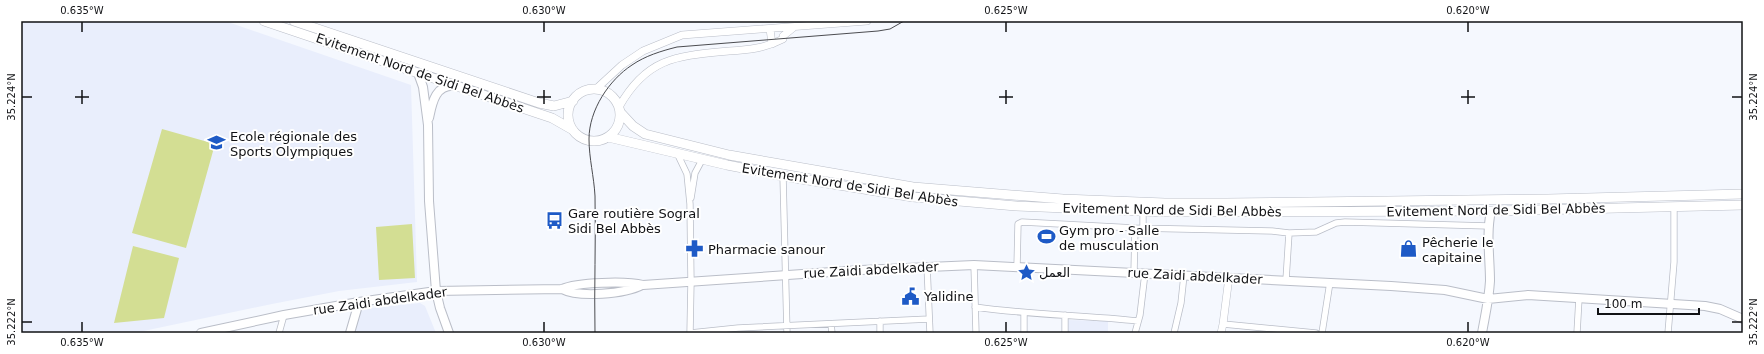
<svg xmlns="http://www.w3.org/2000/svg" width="1764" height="354" viewBox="0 0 1764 354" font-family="'DejaVu Sans',Vazirmatn,sans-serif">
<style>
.built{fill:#e9eefc}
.green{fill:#d3de93}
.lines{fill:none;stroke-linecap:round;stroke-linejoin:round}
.minor-casing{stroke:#babec8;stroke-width:7}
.tertiary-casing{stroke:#babec8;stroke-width:8}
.secondary-casing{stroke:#babec8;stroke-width:10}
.trunk-casing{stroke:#babec8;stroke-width:10}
.minor{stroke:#fff;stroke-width:5.5}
.tertiary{stroke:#fff;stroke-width:7}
.secondary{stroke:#fff;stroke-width:8}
.trunk{stroke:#fff;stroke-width:9}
.tram{stroke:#4b4c50;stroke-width:1}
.ticks{fill:none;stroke:#111215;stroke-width:1.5}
.labels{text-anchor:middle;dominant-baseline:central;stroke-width:4;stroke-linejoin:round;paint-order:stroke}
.street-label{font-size:13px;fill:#111215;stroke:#fff}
.poi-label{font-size:13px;fill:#111215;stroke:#fff;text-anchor:start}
.neatline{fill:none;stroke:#111215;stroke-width:1.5}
.ticks-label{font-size:10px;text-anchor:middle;fill:#111215}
</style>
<rect width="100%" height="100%" fill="#f5f8fe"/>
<path class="built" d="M 21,21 L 225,21 L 411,85 L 417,282 L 339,291 L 272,304 L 134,333 L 21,333 Z
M 420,303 L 425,306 L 436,333 L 355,333 L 361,309 Z
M 1067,320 L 1108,321 L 1108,333 L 1068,333 Z"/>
<path class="green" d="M 162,129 L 215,144 L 186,248 L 132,233 Z
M 412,224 L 415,278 L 379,280 L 376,227 Z
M 133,246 L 179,258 L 164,318 L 114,323 Z"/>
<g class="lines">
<defs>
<path id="minor" d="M 677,153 L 687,174 L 690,204 L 691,282 L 690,333
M 783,176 L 787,333
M 691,198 L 695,173 L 702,160
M 1143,212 L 1143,228
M 1289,233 L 1316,232 L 1336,223 L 1345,222 L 1489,226
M 974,265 L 976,333
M 927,266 L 930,333
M 1017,267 L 1018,224 L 1022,222 L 1135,228 L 1272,231 L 1289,233 L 1286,280
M 1134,273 L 1135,228
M 975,307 C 1029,315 1084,315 1138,321
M 1024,314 L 1024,333
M 1065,315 L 1065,333
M 880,321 L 880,333
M 831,324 L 832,333
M 1223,324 L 1316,333
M 279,333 L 284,315
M 690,333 L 738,328 L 929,319
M 1135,333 L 1140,315 L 1145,273
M 1174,333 L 1181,303 L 1184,275
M 1322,333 L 1330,282
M 1577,333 L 1579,298
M 1668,333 L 1674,262 L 1674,207"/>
<path id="tertiary" d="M 770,29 L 772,44
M 596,89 L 622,65 L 643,51 L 682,35 L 867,21
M 619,107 C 647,57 677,56 729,51 C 748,50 766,48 783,39 L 783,36 L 793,28
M 1221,333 L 1223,324 L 1229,277"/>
<path id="secondary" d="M 418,73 L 423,87 L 428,125 L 429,201 L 436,291 L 440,308 L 449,333
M 429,118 C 432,104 435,84 455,86
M 562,289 C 579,298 625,294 642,285
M 201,333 L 284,315 L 359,302 L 436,291 L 562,289 C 577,282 627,281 643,285 L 861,270 L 974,265 L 1391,286 L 1445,290 L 1488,299 L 1528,295 L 1705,306 L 1720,309 L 1743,319
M 350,333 L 359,302
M 1482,333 C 1485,316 1489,299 1490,281 C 1490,258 1486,234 1491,211"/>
<path id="trunk" d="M 264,21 L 537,113 L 552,118 L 573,130
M 294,21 L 539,103 L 554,106 L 573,101
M568 115a26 26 0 1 1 52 0a26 26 0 1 1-52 0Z
M 620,112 L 633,126 L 645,134 L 729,155 L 913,187 L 1063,199 L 1165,203 L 1226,203 L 1548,199 L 1743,194
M 608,137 L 727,165 L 783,176 L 913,197 L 1016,206 L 1165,212 L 1491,211 L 1743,205"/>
</defs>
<use href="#minor" class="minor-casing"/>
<use href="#tertiary" class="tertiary-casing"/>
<use href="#secondary" class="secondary-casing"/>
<use href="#trunk" class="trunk-casing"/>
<use href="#minor" class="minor"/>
<use href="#tertiary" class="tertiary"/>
<use href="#secondary" class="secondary"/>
<use href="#trunk" class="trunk"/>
<path class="tram" d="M 595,333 C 594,287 596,242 595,196 C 594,177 589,158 589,139 C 589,110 609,80 632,65 C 645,56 661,51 677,47 L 878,31 L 890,29 L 904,21"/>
</g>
<path class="ticks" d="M 82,22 L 82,32M 544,22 L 544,32M 1006,22 L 1006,32M 1468,22 L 1468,32M 82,90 L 82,104M 544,90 L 544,104M 1006,90 L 1006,104M 1468,90 L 1468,104M 22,97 L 32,97M 75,97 L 89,97M 537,97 L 551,97M 999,97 L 1013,97M 1461,97 L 1475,97M 1732,97 L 1742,97M 22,322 L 32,322M 82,322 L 82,332M 544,322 L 544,332M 1006,322 L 1006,332M 1468,322 L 1468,332M 1732,322 L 1742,322"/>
<defs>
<symbol id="school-bare" viewBox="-9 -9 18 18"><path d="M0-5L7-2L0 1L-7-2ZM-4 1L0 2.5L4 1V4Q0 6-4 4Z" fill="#1e5ac6" stroke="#fff" stroke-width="2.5" paint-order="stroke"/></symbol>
<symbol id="bus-bare" viewBox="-9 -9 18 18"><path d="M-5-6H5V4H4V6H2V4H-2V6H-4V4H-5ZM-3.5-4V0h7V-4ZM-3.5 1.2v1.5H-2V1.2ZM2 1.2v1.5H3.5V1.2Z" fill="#1e5ac6" stroke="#fff" stroke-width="2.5" paint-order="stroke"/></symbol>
<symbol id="stadium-bare" viewBox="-9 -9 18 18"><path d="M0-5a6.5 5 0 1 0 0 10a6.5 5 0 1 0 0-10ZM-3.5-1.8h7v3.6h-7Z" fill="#1e5ac6" stroke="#fff" stroke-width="2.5" paint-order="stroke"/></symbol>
<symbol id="pharmacy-bare" viewBox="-9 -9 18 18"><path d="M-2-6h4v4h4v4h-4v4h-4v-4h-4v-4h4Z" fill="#1e5ac6" stroke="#fff" stroke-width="2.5" paint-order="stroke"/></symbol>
<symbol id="shop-bare" viewBox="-9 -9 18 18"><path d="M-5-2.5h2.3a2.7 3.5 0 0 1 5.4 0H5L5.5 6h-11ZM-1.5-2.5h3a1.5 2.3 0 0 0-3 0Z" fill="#1e5ac6" stroke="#fff" stroke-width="2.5" paint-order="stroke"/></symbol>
<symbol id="sight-bare" viewBox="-9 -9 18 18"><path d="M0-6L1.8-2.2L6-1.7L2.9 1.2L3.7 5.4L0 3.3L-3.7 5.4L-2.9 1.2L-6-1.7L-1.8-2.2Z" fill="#1e5ac6" stroke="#fff" stroke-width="2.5" paint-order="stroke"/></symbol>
<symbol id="civic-bare" viewBox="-9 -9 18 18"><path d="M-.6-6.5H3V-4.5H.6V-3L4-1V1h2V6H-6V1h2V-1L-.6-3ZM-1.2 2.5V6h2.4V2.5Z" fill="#1e5ac6" stroke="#fff" stroke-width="2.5" paint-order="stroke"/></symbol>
</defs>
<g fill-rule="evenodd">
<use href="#school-bare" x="204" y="130" width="25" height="25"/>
<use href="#bus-bare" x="542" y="208" width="25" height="25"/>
<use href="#stadium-bare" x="1034" y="224" width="25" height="25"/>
<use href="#pharmacy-bare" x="682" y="236" width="25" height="25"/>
<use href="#shop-bare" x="1396" y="236" width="25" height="25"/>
<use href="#sight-bare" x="1014" y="260" width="25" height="25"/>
<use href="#civic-bare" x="898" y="284" width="25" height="25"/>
</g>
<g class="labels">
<g class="street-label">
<text transform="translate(420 73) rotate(19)">Evitement Nord de Sidi Bel Abbès</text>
<text transform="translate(850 185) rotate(9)">Evitement Nord de Sidi Bel Abbès</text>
<text transform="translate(1172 210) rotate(1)">Evitement Nord de Sidi Bel Abbès</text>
<text transform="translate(1496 210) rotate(-1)">Evitement Nord de Sidi Bel Abbès</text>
<text transform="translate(871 270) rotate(-3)">rue Zaidi abdelkader</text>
<text transform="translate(1195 276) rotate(3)">rue Zaidi abdelkader</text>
<text transform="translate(380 301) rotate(-8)">rue Zaidi abdelkader</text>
</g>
<g class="poi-label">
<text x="230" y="136">Ecole régionale des<tspan x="230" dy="15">Sports Olympiques</tspan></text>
<text x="568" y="213">Gare routière Sogral<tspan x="568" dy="15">Sidi Bel Abbès</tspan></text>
<text x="1059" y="230">Gym pro - Salle<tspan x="1059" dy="15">de musculation</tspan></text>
<text x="1422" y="242">Pêcherie le<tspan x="1422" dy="15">capitaine</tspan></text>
<text x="708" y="249">Pharmacie sanour</text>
<text x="1039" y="272">العمل</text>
<text x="924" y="296">Yalidine</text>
</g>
</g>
<rect width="1764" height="354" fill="none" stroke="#ffffff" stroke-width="44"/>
<path d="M1598 308v6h101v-6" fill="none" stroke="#111215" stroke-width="2"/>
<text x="1604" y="308" font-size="12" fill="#111215" stroke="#ffffff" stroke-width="3" paint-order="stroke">100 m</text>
<rect x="22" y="22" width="1720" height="310" class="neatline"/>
<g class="ticks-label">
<text x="82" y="14">0.635°W</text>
<text x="544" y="14">0.630°W</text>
<text x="1006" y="14">0.625°W</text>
<text x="1468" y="14">0.620°W</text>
<text transform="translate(11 97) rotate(-90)" y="4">35.224°N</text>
<text transform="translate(1753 97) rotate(-90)" y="4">35.224°N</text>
<text transform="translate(11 322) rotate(-90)" y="4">35.222°N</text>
<text transform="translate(1753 322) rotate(-90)" y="4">35.222°N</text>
<text x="82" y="346">0.635°W</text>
<text x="544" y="346">0.630°W</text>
<text x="1006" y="346">0.625°W</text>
<text x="1468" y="346">0.620°W</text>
</g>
</svg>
